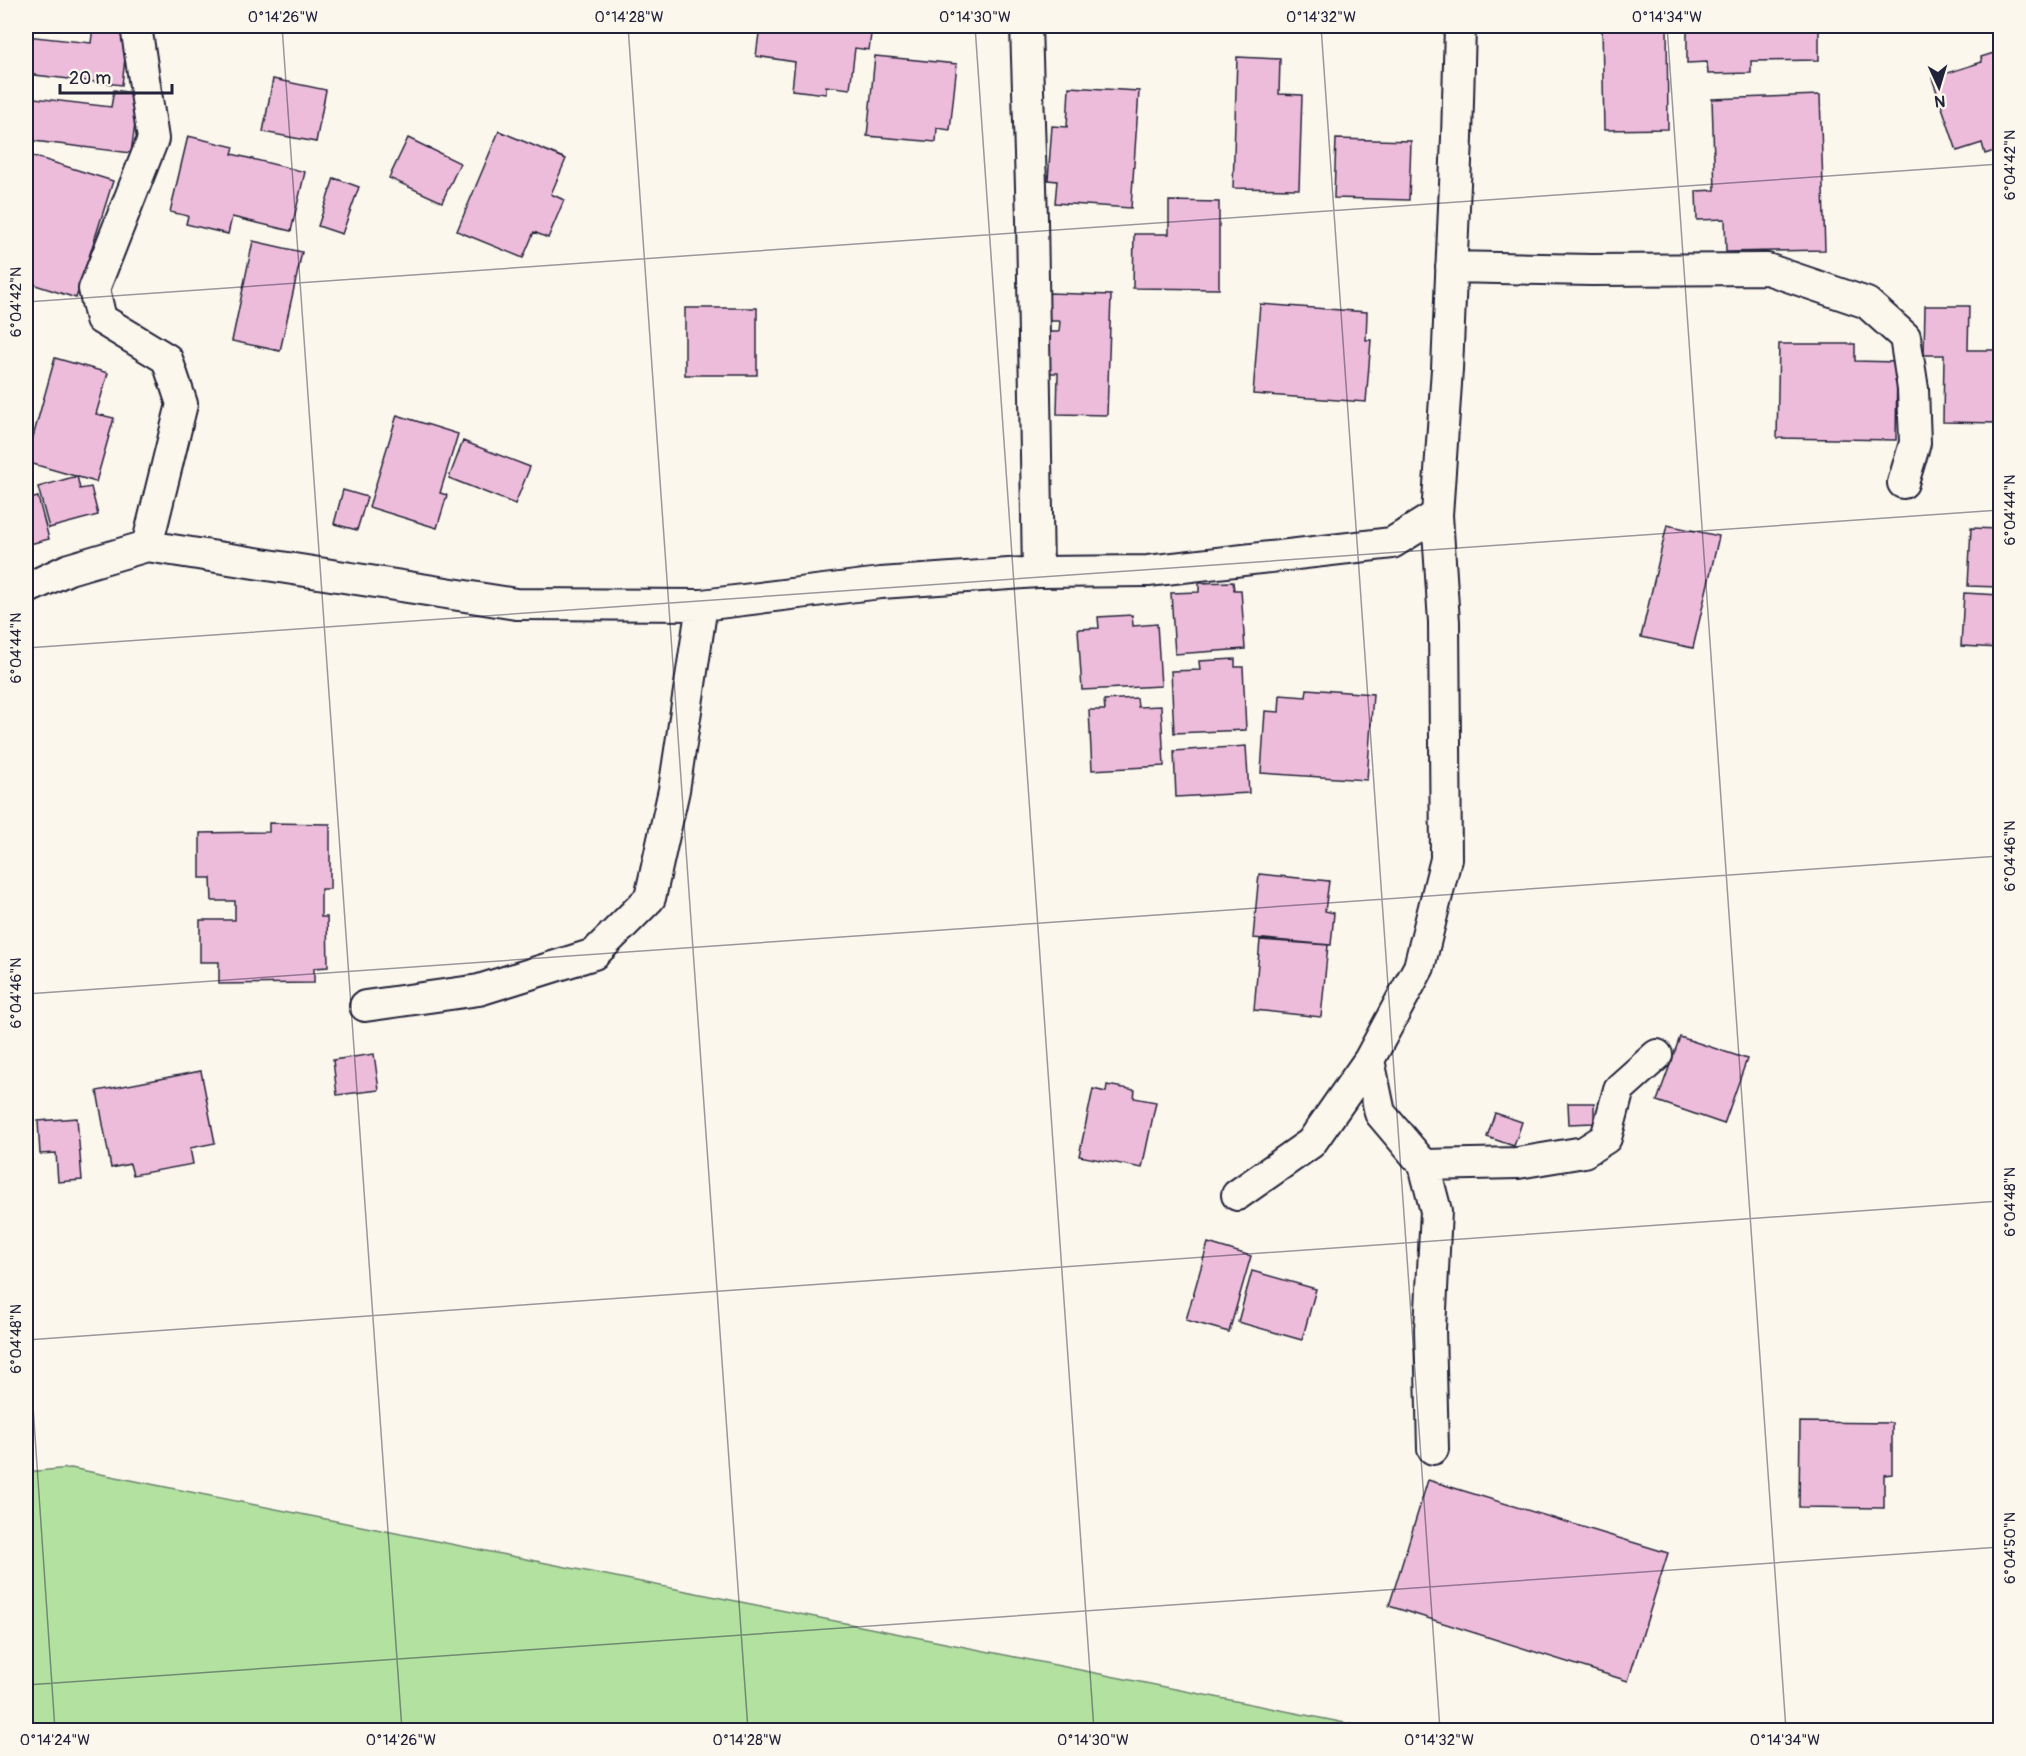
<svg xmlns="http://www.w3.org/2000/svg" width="2026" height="1756" viewBox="0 0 2026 1756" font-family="Pangolin,sans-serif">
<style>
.green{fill:#b2e1a0;stroke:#6a826e;stroke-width:1.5}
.building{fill:#eebcdb;stroke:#22223b;stroke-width:1.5}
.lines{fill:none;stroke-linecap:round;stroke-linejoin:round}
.minor-casing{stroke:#22223b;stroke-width:34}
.minor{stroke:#fbf7ec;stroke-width:30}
.ticks{fill:none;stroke:#22223b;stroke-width:1.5;stroke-opacity:0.45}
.neatline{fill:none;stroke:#22223b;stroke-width:2}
.ticks-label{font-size:15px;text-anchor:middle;fill:#22223b}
</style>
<rect width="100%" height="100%" fill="#fbf7ec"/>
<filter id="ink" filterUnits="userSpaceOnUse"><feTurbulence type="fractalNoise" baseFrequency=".0167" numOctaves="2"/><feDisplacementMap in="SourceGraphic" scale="12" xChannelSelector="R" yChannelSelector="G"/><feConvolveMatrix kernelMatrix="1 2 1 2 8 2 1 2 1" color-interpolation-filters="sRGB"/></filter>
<g filter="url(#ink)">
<path class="green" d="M 71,1468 L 1380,1730 L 26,1730 L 26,1472 Z"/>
<path class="building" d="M 760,26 L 872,26 L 869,50 L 855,48 L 850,89 L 826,86 L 826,94 L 792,90 L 795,62 L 756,56 Z
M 1602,26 L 1667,26 L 1668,129 L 1604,130 Z
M 1687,26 L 1819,26 L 1819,60 L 1751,61 L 1751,73 L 1708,74 L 1707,62 L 1687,63 Z
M 93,27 L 128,31 L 122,85 L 26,74 L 26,36 L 91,43 Z
M 2000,51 L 2000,149 L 1985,154 L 1982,143 L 1957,151 L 1932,78 L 1982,62 L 1981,57 Z
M 875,56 L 957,64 L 950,130 L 937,128 L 936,142 L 867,136 Z
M 1237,57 L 1280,59 L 1279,94 L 1302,95 L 1299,189 L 1233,188 Z
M 273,79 L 326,90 L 316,142 L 263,132 Z
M 1069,87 L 1139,91 L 1131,208 L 1055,203 L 1057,181 L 1048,180 L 1052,126 L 1067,127 Z
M 114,90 L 139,94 L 131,153 L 26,140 L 26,97 L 111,107 Z
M 1820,95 L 1825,250 L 1726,252 L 1725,219 L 1697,220 L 1696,191 L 1715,190 L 1712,99 Z
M 499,131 L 566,159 L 551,194 L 564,200 L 548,238 L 534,232 L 523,258 L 457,231 Z
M 188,136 L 234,147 L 232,154 L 305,172 L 291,231 L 232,217 L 228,234 L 186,224 L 188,216 L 170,212 Z
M 408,138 L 460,163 L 442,202 L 389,178 Z
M 1336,139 L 1411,141 L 1409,200 L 1334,198 Z
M 26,154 L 113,181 L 76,298 L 26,282 Z
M 334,178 L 359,187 L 342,234 L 318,226 Z
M 1169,201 L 1219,202 L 1219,289 L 1133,288 L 1134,234 L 1169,234 Z
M 253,241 L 302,252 L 280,351 L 232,341 Z
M 1048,293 L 1111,295 L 1107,415 L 1057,414 L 1058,373 L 1043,373 L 1045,332 L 1059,332 L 1060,321 L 1046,321 Z
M 1260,304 L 1367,312 L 1366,340 L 1371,340 L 1366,402 L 1253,394 Z
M 1925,306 L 1969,306 L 1968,350 L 2000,350 L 2000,423 L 1943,422 L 1944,355 L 1924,355 Z
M 685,308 L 757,308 L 757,375 L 685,375 Z
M 1779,344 L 1855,344 L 1855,361 L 1897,362 L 1896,440 L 1777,438 Z
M 55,358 L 108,373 L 96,414 L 114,418 L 96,482 L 26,462 Z
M 397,415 L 458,434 L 440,493 L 447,495 L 437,528 L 369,507 Z
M 463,441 L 530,467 L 515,504 L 449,478 Z
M 77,476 L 80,489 L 91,487 L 98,515 L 49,528 L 38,487 Z
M 343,490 L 367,497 L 357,530 L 334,524 Z
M 38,497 L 49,539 L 26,545 L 26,500 Z
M 1667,525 L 1719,536 L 1693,648 L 1641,637 Z
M 1971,528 L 2000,529 L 2000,587 L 1968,586 Z
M 1233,582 L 1234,590 L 1241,590 L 1245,649 L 1175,654 L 1171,593 L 1199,592 L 1199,583 Z
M 1964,593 L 2000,595 L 2000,648 L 1961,646 Z
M 1132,615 L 1133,626 L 1157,624 L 1161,686 L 1082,690 L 1078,629 L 1099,628 L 1098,617 Z
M 1235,659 L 1235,667 L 1243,667 L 1246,730 L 1174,733 L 1171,671 L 1200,670 L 1199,661 Z
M 1307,689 L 1373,694 L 1367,780 L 1261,773 L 1265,711 L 1279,712 L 1280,695 L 1306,697 Z
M 1137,698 L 1138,707 L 1161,706 L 1164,766 L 1092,770 L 1089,710 L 1105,710 L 1104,700 Z
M 1246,746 L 1249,793 L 1176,797 L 1174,751 Z
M 269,823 L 330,824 L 330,889 L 321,889 L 321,917 L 327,917 L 328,967 L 314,968 L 314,983 L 219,984 L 219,962 L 200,962 L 200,920 L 235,920 L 235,901 L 212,901 L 211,878 L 200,878 L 200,833 L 269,832 Z
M 1259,874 L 1329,881 L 1325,911 L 1334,913 L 1331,945 L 1253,938 Z
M 1260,940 L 1328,945 L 1321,1017 L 1254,1010 Z
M 1680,1037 L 1747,1059 L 1724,1124 L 1657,1101 Z
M 374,1054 L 379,1090 L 337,1095 L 333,1060 Z
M 201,1071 L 215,1143 L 190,1148 L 193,1164 L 133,1175 L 130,1164 L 111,1168 L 97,1091 Z
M 1107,1085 L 1135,1090 L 1134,1098 L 1156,1102 L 1142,1168 L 1079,1156 L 1093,1089 L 1106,1092 Z
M 1568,1103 L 1594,1103 L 1594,1123 L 1569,1124 Z
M 26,1112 L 28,1112 L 31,1157 L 26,1158 Z
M 1495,1113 L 1522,1122 L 1514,1146 L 1487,1137 Z
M 77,1118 L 82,1180 L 58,1182 L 56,1153 L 40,1154 L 38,1121 Z
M 1208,1243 L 1251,1256 L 1229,1332 L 1186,1320 Z
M 1252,1271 L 1316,1289 L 1302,1340 L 1238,1322 Z
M 1800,1422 L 1892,1423 L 1892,1474 L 1884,1475 L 1884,1508 L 1799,1507 Z
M 1428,1480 L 1668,1553 L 1628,1681 L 1389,1606 Z"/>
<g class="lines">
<defs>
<path id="minor" d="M 136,26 L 153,139 L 94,289 L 101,319 L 167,359 L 182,404 L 147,546
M 1026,26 L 1032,219 L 1038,572
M 1451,267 L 1591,270 L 1767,269 L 1867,303 L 1905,337 L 1913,389 L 1915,443 L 1903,483
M 26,589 L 69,569 L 147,546 L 516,604 L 702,605 L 881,583 L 1038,572 L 1148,571 L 1392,543 L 1437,515
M 365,1006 L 479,990 L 594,954 L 650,898 L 674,790 L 702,605
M 1424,1165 L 1518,1163 L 1584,1152 L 1606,1138 L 1619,1089 L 1657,1055
M 1237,1195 L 1311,1143 L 1369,1060
M 1433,1449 L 1430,1329 L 1436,1211 L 1424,1165 L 1380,1113 L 1369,1060 L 1419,967 L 1446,859 L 1444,622 L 1437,515 L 1447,369 L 1457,138 L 1460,26"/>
</defs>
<use href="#minor" class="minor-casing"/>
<use href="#minor" class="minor"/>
</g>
</g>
<path class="ticks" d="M 282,26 L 402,1730M 628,26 L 748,1730M 975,26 L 1094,1730M 1321,26 L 1440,1730M 1667,26 L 1786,1730M 26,302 L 2000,164M 26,648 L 2000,510M 26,994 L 2000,856M 26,1303 L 55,1730M 26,1340 L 2000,1201M 26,1685 L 2000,1547"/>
<rect width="2026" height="1756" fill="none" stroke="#fbf7ec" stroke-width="66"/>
<g transform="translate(1939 87) rotate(176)" stroke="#fbf7ec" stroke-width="4.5" paint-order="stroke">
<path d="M0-4.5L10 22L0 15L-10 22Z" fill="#22223b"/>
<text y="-9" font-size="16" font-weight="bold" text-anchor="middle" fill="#22223b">N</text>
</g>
<path d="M60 84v9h112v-9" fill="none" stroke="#22223b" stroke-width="3"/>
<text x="69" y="84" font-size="18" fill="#22223b" stroke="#fbf7ec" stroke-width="4.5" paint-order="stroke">20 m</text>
<rect x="33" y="33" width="1960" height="1690" class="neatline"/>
<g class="ticks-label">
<text x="283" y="22">0°14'26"W</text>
<text x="629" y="22">0°14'28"W</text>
<text x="975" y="22">0°14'30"W</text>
<text x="1321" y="22">0°14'32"W</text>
<text x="1667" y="22">0°14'34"W</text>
<text transform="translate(2010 165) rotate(-90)" y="5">6°04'42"N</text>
<text transform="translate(16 302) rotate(-90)" y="5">6°04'42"N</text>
<text transform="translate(2010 510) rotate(-90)" y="5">6°04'44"N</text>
<text transform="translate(16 648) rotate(-90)" y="5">6°04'44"N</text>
<text transform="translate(2010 856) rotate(-90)" y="5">6°04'46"N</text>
<text transform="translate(16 993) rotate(-90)" y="5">6°04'46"N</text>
<text transform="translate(2010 1202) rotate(-90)" y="5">6°04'48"N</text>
<text transform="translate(16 1339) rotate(-90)" y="5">6°04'48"N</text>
<text transform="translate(2010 1548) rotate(-90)" y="5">6°04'50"N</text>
<text x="55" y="1745">0°14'24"W</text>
<text x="401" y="1745">0°14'26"W</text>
<text x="747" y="1745">0°14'28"W</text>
<text x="1093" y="1745">0°14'30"W</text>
<text x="1439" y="1745">0°14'32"W</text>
<text x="1785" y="1745">0°14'34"W</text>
</g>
</svg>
